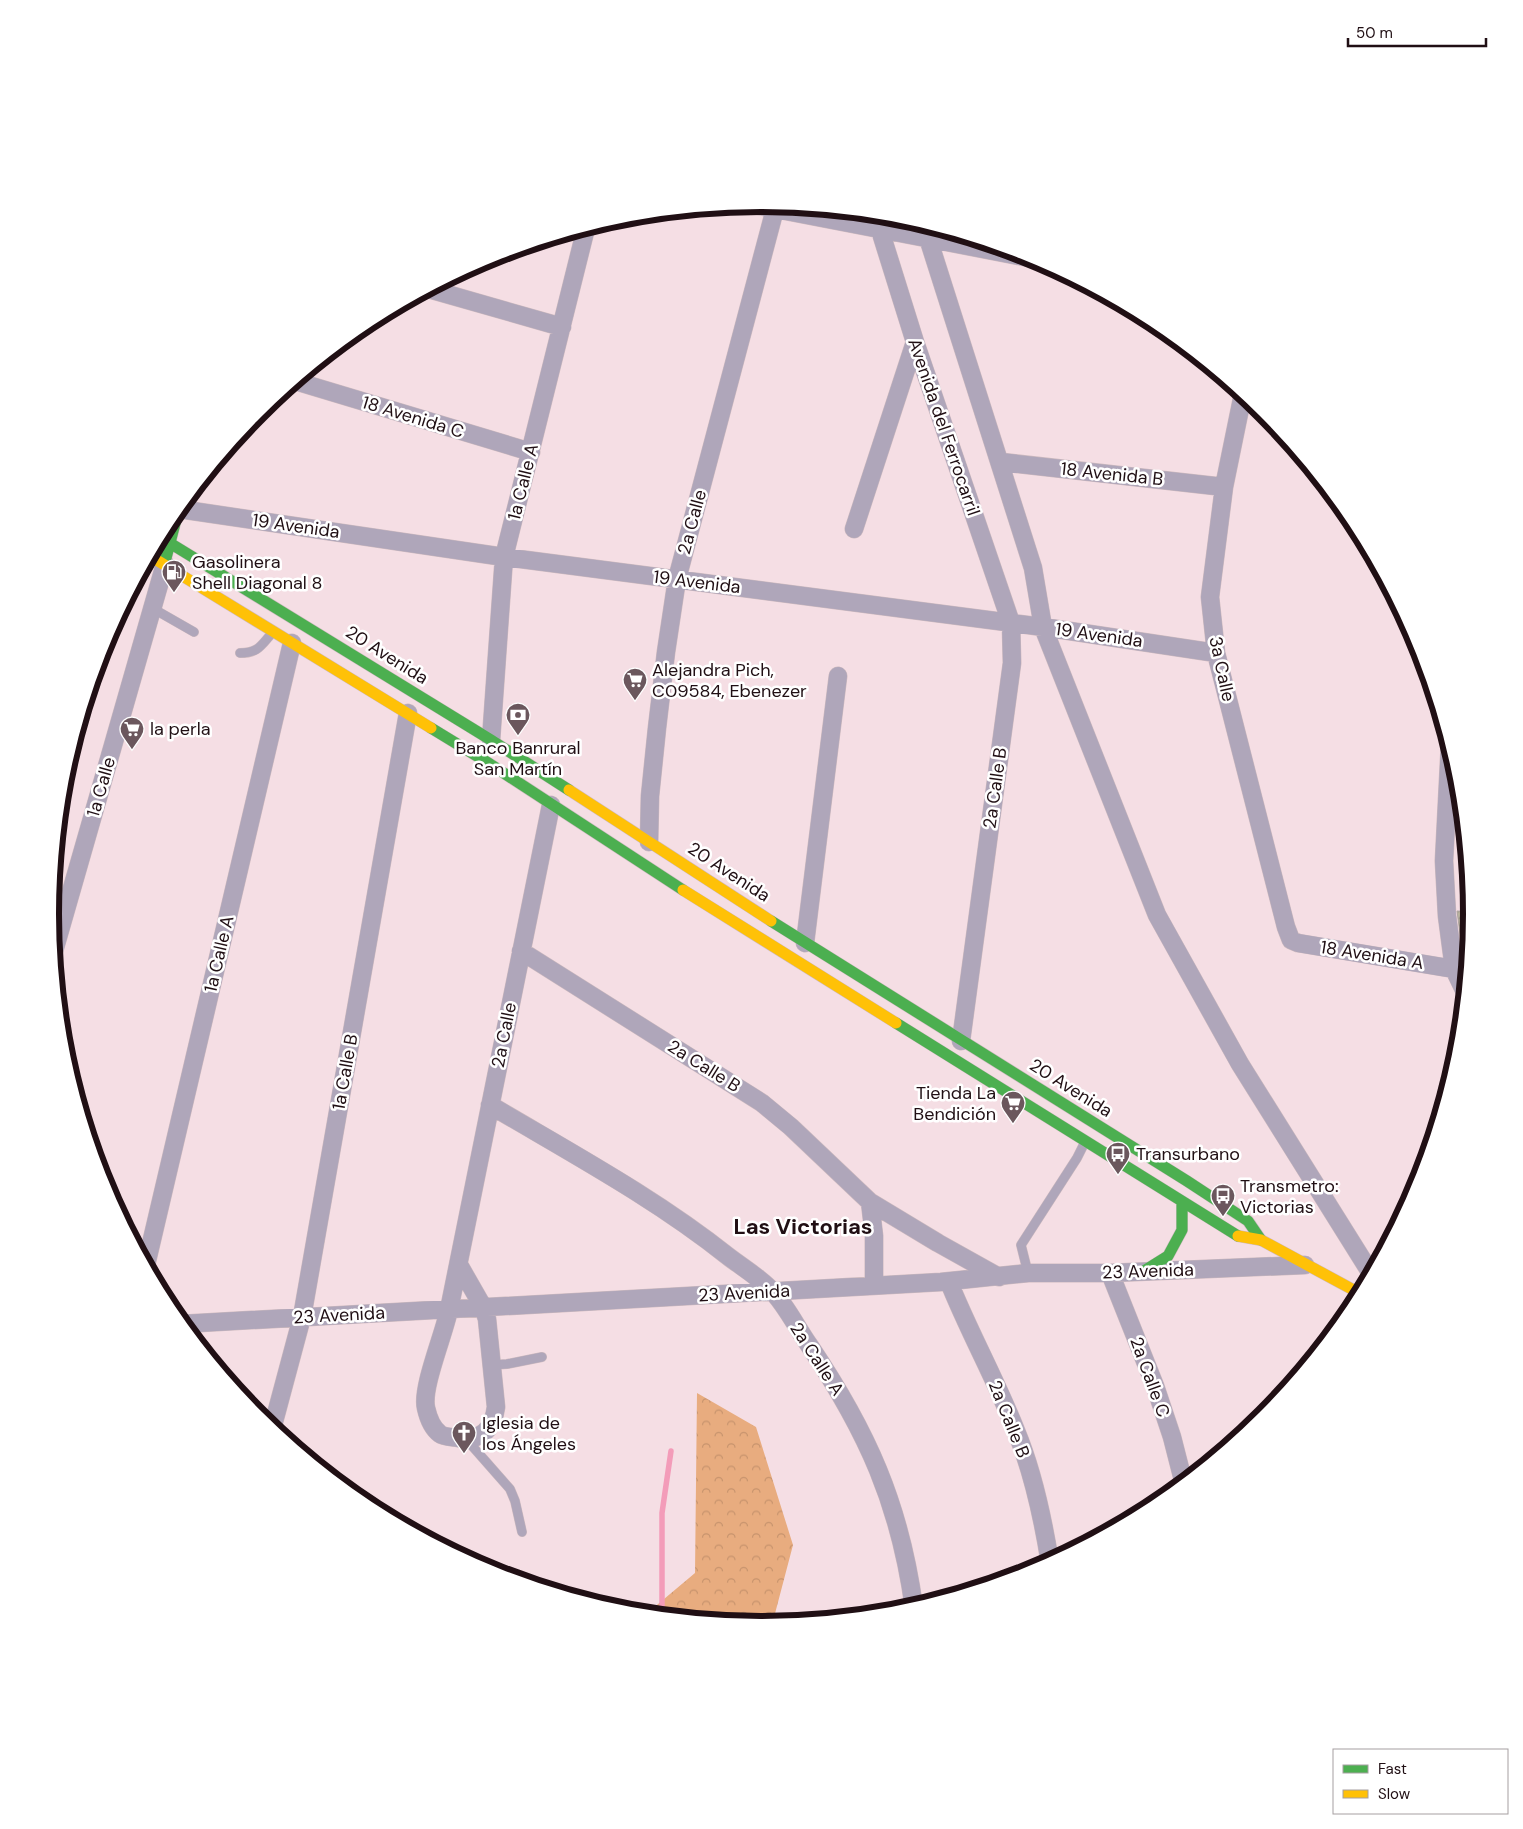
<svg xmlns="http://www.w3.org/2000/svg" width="1523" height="1829" viewBox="0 0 1523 1829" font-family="'DM Sans',sans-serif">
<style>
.forest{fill:url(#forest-crowns)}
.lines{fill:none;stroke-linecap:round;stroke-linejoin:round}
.stream{stroke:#f39cb9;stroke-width:5.5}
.building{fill:url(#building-hatch);stroke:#aea5a0}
.lane-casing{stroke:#cdbabf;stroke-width:10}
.street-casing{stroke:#cdbabf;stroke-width:19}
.fast-casing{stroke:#cdbabf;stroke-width:12}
.slow-casing{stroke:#cdbabf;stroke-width:12}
.lane{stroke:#afa6ba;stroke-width:9}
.street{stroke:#afa6ba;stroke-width:18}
.fast{stroke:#4caf50;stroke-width:11}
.slow{stroke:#ffc107;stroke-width:11}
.labels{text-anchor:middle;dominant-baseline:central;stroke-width:5;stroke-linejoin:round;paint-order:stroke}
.street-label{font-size:18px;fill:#200f14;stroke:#fff}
.poi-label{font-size:18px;fill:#200f14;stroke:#fff;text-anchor:start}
.district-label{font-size:22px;font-weight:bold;fill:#200f14;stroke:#fff}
.rim{fill:none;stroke:#200f14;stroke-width:6}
</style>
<defs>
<pattern id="forest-crowns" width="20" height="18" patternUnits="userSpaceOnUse" patternTransform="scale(1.25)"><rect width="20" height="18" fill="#e8ac7f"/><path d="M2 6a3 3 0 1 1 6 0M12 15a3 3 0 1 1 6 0" fill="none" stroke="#c7936d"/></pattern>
<pattern id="building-hatch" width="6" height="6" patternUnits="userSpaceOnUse" patternTransform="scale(1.25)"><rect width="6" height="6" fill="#b9b39f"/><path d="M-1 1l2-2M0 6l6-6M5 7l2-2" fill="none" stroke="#9f9988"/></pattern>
</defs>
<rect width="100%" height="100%" fill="#f5dee4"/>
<path class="forest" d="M 697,1393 L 756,1427 L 793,1545 L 772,1625 L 761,1626 L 645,1615 L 695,1573 Z"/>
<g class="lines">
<path class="stream" d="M 662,1616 L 662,1513 L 671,1451"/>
</g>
<path class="building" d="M 1457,911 L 1473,912 L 1468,965 L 1465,965 L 1463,956 Z"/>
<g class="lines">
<defs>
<path id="lane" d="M 152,608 L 194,632
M 240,653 C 259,653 261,645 273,632
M 1028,1273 L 1021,1245 L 1077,1158 L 1085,1142
M 492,1365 L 507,1364 L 542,1357
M 466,1439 L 510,1489 L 515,1501 L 522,1532"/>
<path id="street" d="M 750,204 L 1040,260
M 880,230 L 915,342 L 1011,623 L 1012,663 L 961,1041
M 928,238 L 1033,568 L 1043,627 L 1157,915 L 1240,1064 L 1372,1275
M 429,289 L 562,327
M 295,381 L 531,452
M 1243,394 L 1224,487 L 1210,597 L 1216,653 L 1286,927 L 1291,940 L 1298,943 L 1454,969
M 1001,462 L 1224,487
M 179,509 L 504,557 L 1043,627 L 1216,653
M 854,529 L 915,342
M 491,740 L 504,557 L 586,228
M 1450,744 L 1444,861 L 1447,916 L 1454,969 L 1465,992
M 649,842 L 650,796 L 657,728 L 666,652 L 677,579 L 775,209
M 805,943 L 838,676
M 54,951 L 165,564
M 521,951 L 762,1103 L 791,1127 L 870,1202 L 938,1243 L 999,1277
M 490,1105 C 571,1153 655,1198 729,1257 C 742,1267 762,1279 773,1292 C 787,1307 797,1328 809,1345 C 867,1431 900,1504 914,1608
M 870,1202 L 874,1236 L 874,1286
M 146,1265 L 292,643
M 459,1265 L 483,1307 L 487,1319 L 496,1407 C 493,1430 481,1441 458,1438 C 452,1437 444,1437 440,1434 C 432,1428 428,1417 426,1408 C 421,1387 446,1330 450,1305 C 484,1138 517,972 551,805
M 1110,1273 L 1155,1386 L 1172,1437 L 1184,1484
M 949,1282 C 969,1332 996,1380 1016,1431 C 1033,1472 1043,1519 1050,1563
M 181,1324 L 941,1282 L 1028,1273 L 1110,1273 L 1305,1265
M 272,1429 L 302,1317 L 408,713"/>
<path id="fast" d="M 160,537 L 491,740 L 569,790
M 166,558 L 179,508
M 431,728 L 490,764 L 683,890
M 771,921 L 1187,1181 L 1248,1221 L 1261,1240
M 896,1023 L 1238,1236
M 1144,1271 L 1168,1256 L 1182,1230 L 1182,1202"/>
<path id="slow" d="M 150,556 L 431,728
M 569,790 L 771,921
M 683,890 L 896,1023
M 1238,1236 L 1261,1240 L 1361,1294"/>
</defs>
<use href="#lane" class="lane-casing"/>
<use href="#street" class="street-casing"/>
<use href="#fast" class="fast-casing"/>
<use href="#slow" class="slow-casing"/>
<use href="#lane" class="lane"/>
<use href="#street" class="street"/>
<use href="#fast" class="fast"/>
<use href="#slow" class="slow"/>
</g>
<defs>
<symbol id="fuel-pin" viewBox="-11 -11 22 30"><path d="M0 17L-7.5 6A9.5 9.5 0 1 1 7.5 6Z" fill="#6b575d" stroke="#fff"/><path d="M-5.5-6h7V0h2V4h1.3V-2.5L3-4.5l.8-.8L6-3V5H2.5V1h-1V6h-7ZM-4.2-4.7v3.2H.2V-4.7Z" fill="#fff"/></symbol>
<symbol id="supermarket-pin" viewBox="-11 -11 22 30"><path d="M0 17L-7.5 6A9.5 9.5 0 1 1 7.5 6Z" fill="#6b575d" stroke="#fff"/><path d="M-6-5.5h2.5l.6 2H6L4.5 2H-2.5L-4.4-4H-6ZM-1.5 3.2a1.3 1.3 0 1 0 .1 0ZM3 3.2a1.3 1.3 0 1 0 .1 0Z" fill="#fff"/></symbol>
<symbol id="bank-pin" viewBox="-11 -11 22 30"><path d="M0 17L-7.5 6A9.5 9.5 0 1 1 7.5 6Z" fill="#6b575d" stroke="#fff"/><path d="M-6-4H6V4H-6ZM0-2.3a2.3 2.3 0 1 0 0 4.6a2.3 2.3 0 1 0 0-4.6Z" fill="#fff"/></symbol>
<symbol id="bus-pin" viewBox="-11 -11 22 30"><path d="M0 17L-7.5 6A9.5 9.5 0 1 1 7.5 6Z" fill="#6b575d" stroke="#fff"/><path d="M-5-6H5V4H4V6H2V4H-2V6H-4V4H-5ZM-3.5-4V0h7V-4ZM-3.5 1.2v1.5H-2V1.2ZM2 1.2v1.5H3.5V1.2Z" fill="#fff"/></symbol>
<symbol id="church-pin" viewBox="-11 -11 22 30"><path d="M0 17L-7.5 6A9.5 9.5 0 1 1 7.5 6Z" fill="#6b575d" stroke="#fff"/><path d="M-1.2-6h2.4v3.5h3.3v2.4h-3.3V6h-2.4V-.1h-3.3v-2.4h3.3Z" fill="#fff"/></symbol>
</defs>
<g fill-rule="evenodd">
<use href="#fuel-pin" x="160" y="558" width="28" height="38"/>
<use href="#supermarket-pin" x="621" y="666" width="28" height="38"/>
<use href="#bank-pin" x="504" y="701" width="28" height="38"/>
<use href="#supermarket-pin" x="118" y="715" width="28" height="38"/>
<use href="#supermarket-pin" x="999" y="1089" width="28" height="38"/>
<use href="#bus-pin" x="1104" y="1140" width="28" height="38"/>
<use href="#bus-pin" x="1209" y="1182" width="28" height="38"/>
<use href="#church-pin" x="450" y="1419" width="28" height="38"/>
</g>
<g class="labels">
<g class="street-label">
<text transform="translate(413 417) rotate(17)">18 Avenida C</text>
<text transform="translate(944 427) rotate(71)">Avenida del Ferrocarril</text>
<text transform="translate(1112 474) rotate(6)">18 Avenida B</text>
<text transform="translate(523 482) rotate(-76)">1a Calle A</text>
<text transform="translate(692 522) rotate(-75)">2a Calle</text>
<text transform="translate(296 526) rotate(8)">19 Avenida</text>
<text transform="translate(697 582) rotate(7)">19 Avenida</text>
<text transform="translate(1099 635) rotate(8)">19 Avenida</text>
<text transform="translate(387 655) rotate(32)">20 Avenida</text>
<text transform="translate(1222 669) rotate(78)">3a Calle</text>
<text transform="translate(101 787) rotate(-74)">1a Calle</text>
<text transform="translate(995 788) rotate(-82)">2a Calle B</text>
<text transform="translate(729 872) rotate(33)">20 Avenida</text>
<text transform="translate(219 954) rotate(-77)">1a Calle A</text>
<text transform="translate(1372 955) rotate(9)">18 Avenida A</text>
<text transform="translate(504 1035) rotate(-79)">2a Calle</text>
<text transform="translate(704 1066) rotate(32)">2a Calle B</text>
<text transform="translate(345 1072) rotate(-80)">1a Calle B</text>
<text transform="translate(1071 1088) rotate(32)">20 Avenida</text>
<text transform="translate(1148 1271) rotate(-2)">23 Avenida</text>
<text transform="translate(744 1293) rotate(-3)">23 Avenida</text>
<text transform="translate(339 1315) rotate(-3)">23 Avenida</text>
<text transform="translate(817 1359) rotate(57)">2a Calle A</text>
<text transform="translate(1150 1377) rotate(70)">2a Calle C</text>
<text transform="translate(1009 1419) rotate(68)">2a Calle B</text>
</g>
<g class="poi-label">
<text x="192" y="562">Gasolinera<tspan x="192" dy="21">Shell Diagonal 8</tspan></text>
<text x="652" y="670">Alejandra Pich,<tspan x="652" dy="21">C09584, Ebenezer</tspan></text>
<text x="150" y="729">la perla</text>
<text x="518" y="748" text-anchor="middle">Banco Banrural<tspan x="518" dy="21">San Martín</tspan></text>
<text x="996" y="1093" text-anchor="end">Tienda La<tspan x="996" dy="21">Bendición</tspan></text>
<text x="1136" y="1154">Transurbano</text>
<text x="1240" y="1186">Transmetro:<tspan x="1240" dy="21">Victorias</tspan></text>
<text x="482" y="1423">Iglesia de<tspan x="482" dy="21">los Ángeles</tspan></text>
</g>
<g class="district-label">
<text x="803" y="1226">Las Victorias</text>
</g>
</g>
<path d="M0 0H1523V1829H0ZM59 914a702 702 0 1 1 1404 0a702 702 0 1 1-1404 0Z" fill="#fff" fill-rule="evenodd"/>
<path class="rim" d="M59 914a702 702 0 1 1 1404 0a702 702 0 1 1-1404 0Z"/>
<rect x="1333" y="1749" width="175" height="65" fill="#ffffff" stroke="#a69fa1"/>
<rect x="1343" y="1765" width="25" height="8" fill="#4caf50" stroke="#a69fa1"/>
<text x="1378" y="1774" font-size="15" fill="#200f14">Fast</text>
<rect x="1343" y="1790" width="25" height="8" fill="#ffc107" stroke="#a69fa1"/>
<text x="1378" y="1799" font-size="15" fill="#200f14">Slow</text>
<path d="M1348 38v8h138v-8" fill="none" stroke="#200f14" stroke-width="2.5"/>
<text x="1356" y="38" font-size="15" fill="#200f14" stroke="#ffffff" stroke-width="4" paint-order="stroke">50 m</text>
</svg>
